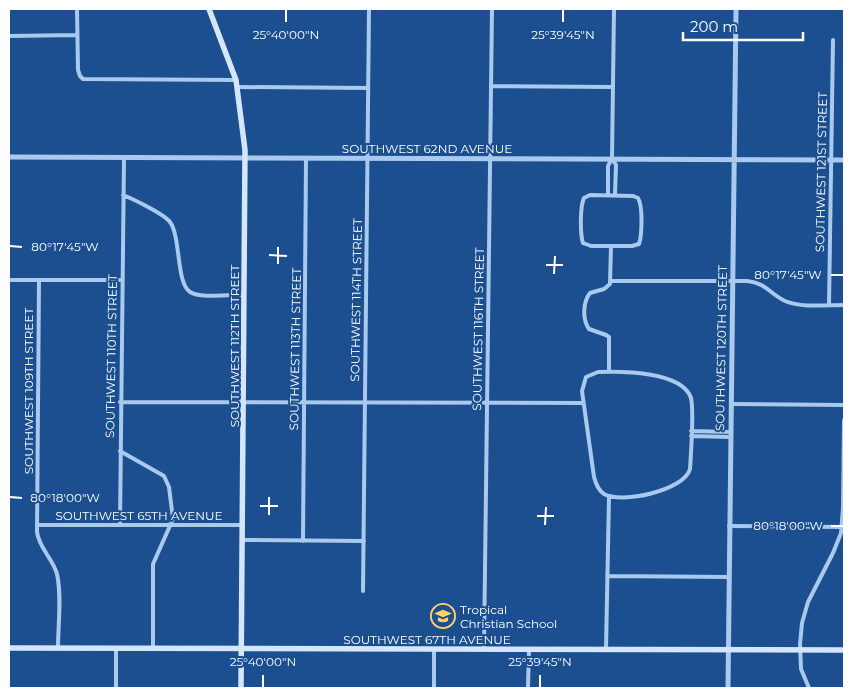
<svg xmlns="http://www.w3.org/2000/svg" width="853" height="697" viewBox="0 0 853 697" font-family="Montserrat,sans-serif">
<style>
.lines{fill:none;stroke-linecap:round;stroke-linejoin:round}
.minor{stroke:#a9c9ee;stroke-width:4}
.tertiary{stroke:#a9c9ee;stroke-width:5}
.secondary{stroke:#d6e6fa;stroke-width:5.5}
.ticks{fill:none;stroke:#fff;stroke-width:2}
.labels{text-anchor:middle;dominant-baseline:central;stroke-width:4;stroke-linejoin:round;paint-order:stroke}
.street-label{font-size:12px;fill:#fff;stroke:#1b4f8f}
.poi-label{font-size:12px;fill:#fff;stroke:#1b4f8f;text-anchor:start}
.ticks-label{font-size:12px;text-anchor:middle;fill:#fff;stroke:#1b4f8f;stroke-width:4;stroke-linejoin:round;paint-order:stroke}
</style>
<rect width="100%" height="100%" fill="#1b4f8f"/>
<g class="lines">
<path class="minor" d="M 77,9 L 78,70 L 80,76 L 83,79 L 236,80
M 9,36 L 77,35
M 491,86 L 613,87
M 238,87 L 368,88
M 612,158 L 616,165 L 615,195
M 123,195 C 133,199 164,214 170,222 C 181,237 176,283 190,292 C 201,299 230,294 244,295
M 590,195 L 633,196 L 638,198 C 643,206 642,235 639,244 L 632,246 L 591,246 L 583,243 C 580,234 580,206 584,198 Z
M 608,195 L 608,166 L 612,158 L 614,9
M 9,280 L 122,280
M 39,280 L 37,532 C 39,548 53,559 57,574 C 62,596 58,625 58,648
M 610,281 L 747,281 C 766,283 770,294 785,301 C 802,308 826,305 844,305
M 829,305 L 833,40
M 598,372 C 620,371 682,371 691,398 C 694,411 691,454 690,469 C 684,491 621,504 604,494 C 598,490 596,484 594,477 L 582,391 L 586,377 Z
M 609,372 L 609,337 L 606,335 L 589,329 C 582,319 583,302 590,293 L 604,289 L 610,284 L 611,246
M 120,402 L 583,403
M 731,404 L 844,405
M 691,431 L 731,432
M 691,436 L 730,437
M 120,451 L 164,476 L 169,487 L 173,519 L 153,564 L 153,648
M 37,525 L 242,525
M 120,525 L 124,158
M 729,526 L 842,527
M 242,540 L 364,541
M 303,541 L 306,158
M 607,576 L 729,577
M 363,591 L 369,9
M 116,648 L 116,688
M 484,649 L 492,9
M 606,649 L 609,496
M 434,688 L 434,649
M 528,688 L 529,649
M 809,688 L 801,669 L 800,644 L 802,623 L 808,602 L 833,553 L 841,533 L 843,508 L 844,420"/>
<path class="tertiary" d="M 9,157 L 844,160
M 728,688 L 736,9"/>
<path class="secondary" d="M 209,9 L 236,80 L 245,150 L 241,688
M 9,648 L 844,650"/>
</g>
<path class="ticks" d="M 286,22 L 286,10M 563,22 L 563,10M 10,246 L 22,247M 269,255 L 287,256M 278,264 L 278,247M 546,265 L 563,265M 554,274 L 555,256M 831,275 L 843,275M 10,497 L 22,498M 260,506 L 278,506M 269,515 L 269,497M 537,516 L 554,516M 545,525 L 546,507M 831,526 L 843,526M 263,687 L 263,675M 540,687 L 540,675"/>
<defs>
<symbol id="school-ring" viewBox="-11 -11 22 22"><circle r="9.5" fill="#1b4f8f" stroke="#ffd166" stroke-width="1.5"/><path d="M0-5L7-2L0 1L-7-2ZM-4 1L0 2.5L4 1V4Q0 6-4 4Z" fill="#ffd166"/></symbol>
</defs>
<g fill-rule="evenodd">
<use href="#school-ring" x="429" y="602" width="28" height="28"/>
</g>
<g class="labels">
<g class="street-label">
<text x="427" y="148">SOUTHWEST 62ND AVENUE</text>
<text transform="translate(821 172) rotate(-89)">SOUTHWEST 121ST STREET</text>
<text transform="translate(356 300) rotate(-89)">SOUTHWEST 114TH STREET</text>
<text transform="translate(478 329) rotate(-89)">SOUTHWEST 116TH STREET</text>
<text transform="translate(234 346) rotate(-90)">SOUTHWEST 112TH STREET</text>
<text transform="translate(721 348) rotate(-89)">SOUTHWEST 120TH STREET</text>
<text transform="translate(295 349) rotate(-89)">SOUTHWEST 113TH STREET</text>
<text transform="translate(111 356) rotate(-89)">SOUTHWEST 110TH STREET</text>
<text transform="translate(28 391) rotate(-90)">SOUTHWEST 109TH STREET</text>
<text x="139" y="515">SOUTHWEST 65TH AVENUE</text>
<text x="427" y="639">SOUTHWEST 67TH AVENUE</text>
</g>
<g class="poi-label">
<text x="460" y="609">Tropical<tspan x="460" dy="14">Christian School</tspan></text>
</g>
</g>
<g class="ticks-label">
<text x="286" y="39">25°40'00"N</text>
<text x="563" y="39">25°39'45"N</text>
<text x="65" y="251">80°17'45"W</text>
<text x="788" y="279">80°17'45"W</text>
<text x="65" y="502">80°18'00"W</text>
<text x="788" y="530">80°18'00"W</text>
<text x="540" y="666">25°39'45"N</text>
<text x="263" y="666">25°40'00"N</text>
</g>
<rect width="853" height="697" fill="none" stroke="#ffffff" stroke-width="20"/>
<path d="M683 32v8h120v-8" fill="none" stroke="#ffffff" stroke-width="2.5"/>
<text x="690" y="32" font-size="15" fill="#ffffff" stroke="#1b4f8f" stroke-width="4" paint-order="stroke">200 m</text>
</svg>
